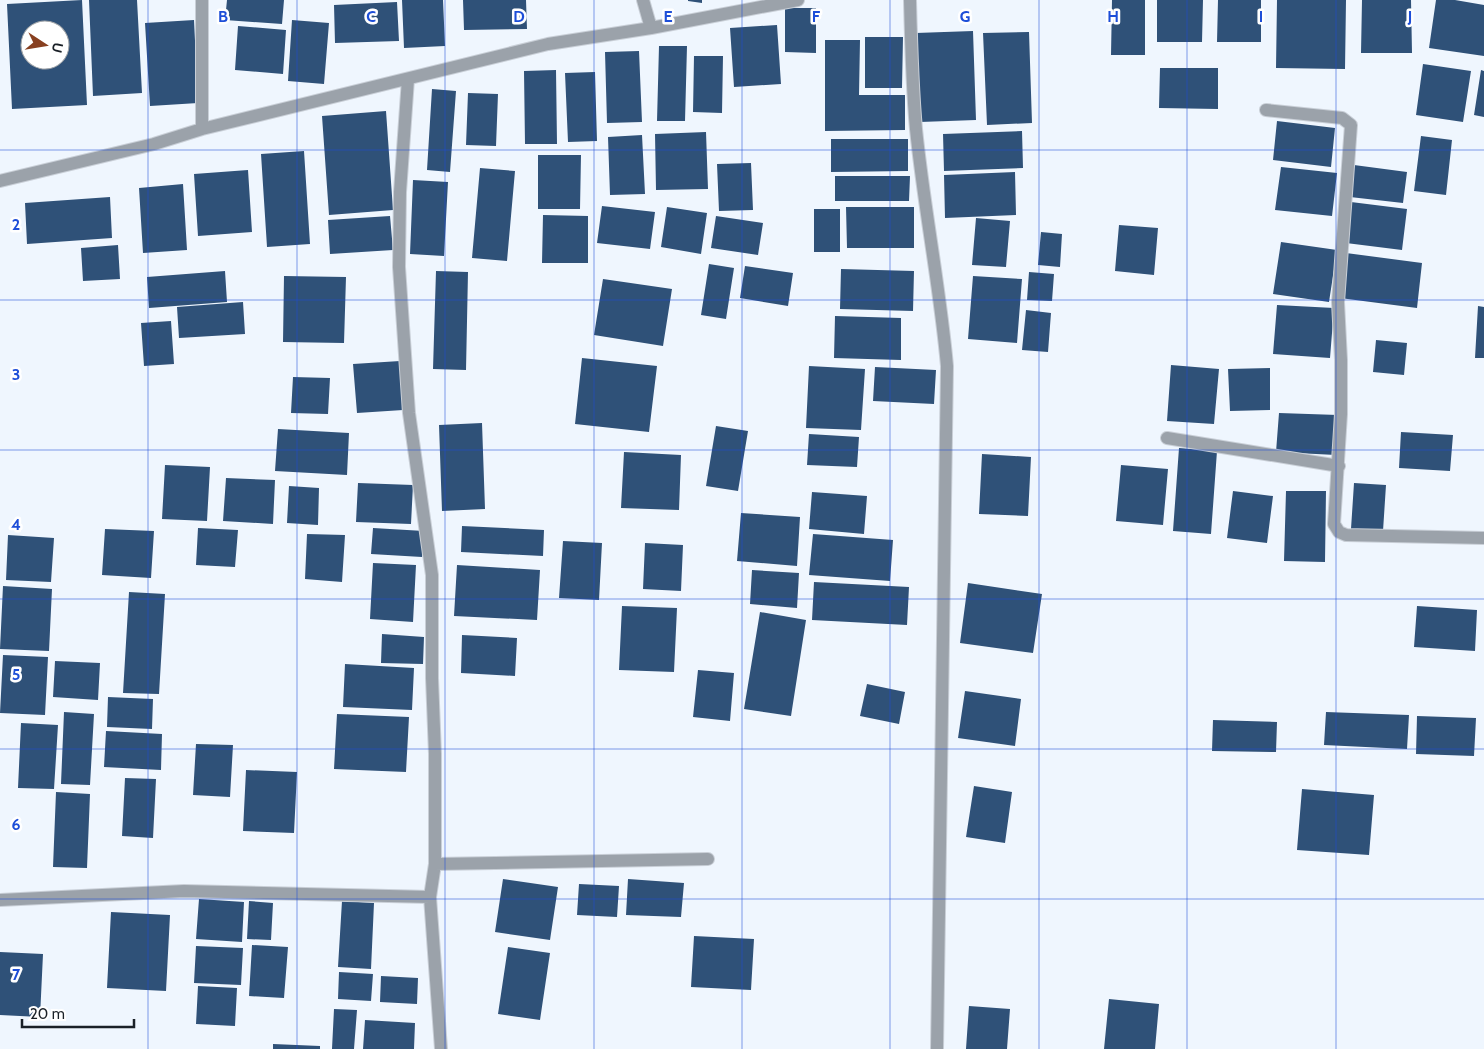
<svg xmlns="http://www.w3.org/2000/svg" width="1484" height="1049" viewBox="0 0 1484 1049" font-family="Cabin,sans-serif">
<style>
.building{fill:#2f5178;fill-rule:evenodd}
.lines{fill:none;stroke-linecap:round;stroke-linejoin:round}
.minor-casing{stroke:#c9cfd7;stroke-width:14}
.minor{stroke:#9ba2aa;stroke-width:12}
.grid{fill:none;stroke:#1d4ed8;stroke-width:1;stroke-opacity:0.55}
.grid-label{font-size:16px;text-anchor:middle;font-weight:bold;fill:#1d4ed8;stroke:#fff;stroke-width:5;stroke-linejoin:round;paint-order:stroke}
</style>
<rect width="100%" height="100%" fill="#eff6fe"/>
<path class="building" d="M 82,0 L 87,105 L 12,109 L 7,4 ZM 30,30 L 60,30 L 60,60 L 30,60 Z
M 89,0 L 137,0 L 142,93 L 93,96 Z
M 227,0 L 284,0 L 282,24 L 225,20 Z
M 402,0 L 443,0 L 445,46 L 404,48 Z
M 463,0 L 526,0 L 527,29 L 464,30 Z
M 688,0 L 702,0 L 702,3 L 688,1 Z
M 1112,0 L 1145,0 L 1145,55 L 1111,55 Z
M 1157,0 L 1203,0 L 1202,42 L 1157,42 Z
M 1218,0 L 1261,0 L 1261,42 L 1217,42 Z
M 1277,0 L 1346,0 L 1345,69 L 1276,68 Z
M 1362,0 L 1411,0 L 1412,53 L 1361,53 Z
M 1436,0 L 1455,0 L 1484,5 L 1484,56 L 1429,48 Z
M 397,2 L 399,41 L 335,43 L 334,5 Z
M 785,8 L 816,8 L 816,53 L 785,52 Z
M 194,20 L 198,103 L 150,106 L 145,23 Z
M 292,20 L 329,23 L 324,84 L 288,81 Z
M 777,25 L 781,84 L 734,87 L 730,28 Z
M 238,26 L 286,30 L 283,74 L 235,70 Z
M 973,31 L 976,120 L 920,122 L 916,33 Z
M 1029,32 L 1032,123 L 987,125 L 983,33 Z
M 865,37 L 903,37 L 902,88 L 865,88 Z
M 825,40 L 860,40 L 859,95 L 905,95 L 905,130 L 825,131 Z
M 659,46 L 687,46 L 685,121 L 657,121 Z
M 639,51 L 642,122 L 607,123 L 605,52 Z
M 694,56 L 723,56 L 722,113 L 693,112 Z
M 1423,64 L 1471,71 L 1463,122 L 1416,115 Z
M 1160,68 L 1218,68 L 1218,109 L 1159,108 Z
M 556,70 L 557,144 L 525,144 L 524,71 Z
M 1481,70 L 1484,71 L 1484,117 L 1474,115 Z
M 595,72 L 597,141 L 568,142 L 565,73 Z
M 432,89 L 456,91 L 450,172 L 427,170 Z
M 468,93 L 498,94 L 496,146 L 466,145 Z
M 386,111 L 393,210 L 329,215 L 322,116 Z
M 1277,121 L 1335,128 L 1331,167 L 1273,160 Z
M 1022,131 L 1023,168 L 944,171 L 943,134 Z
M 706,132 L 708,189 L 656,190 L 655,134 Z
M 642,135 L 645,194 L 610,195 L 608,137 Z
M 1421,136 L 1452,140 L 1446,195 L 1414,191 Z
M 831,139 L 908,139 L 908,171 L 831,172 Z
M 304,151 L 310,244 L 267,247 L 261,154 Z
M 538,155 L 581,155 L 580,209 L 538,209 Z
M 751,163 L 753,210 L 719,211 L 717,164 Z
M 1354,165 L 1407,172 L 1403,203 L 1350,197 Z
M 1281,167 L 1337,173 L 1332,216 L 1275,210 Z
M 480,168 L 515,171 L 507,261 L 472,258 Z
M 248,170 L 252,232 L 198,236 L 194,174 Z
M 1015,172 L 1016,215 L 945,218 L 944,175 Z
M 835,176 L 910,176 L 909,201 L 835,201 Z
M 413,180 L 448,182 L 444,256 L 410,254 Z
M 183,184 L 187,250 L 143,253 L 139,188 Z
M 110,197 L 112,238 L 27,244 L 25,203 Z
M 1351,202 L 1407,209 L 1402,250 L 1346,243 Z
M 602,206 L 655,212 L 650,249 L 597,243 Z
M 667,207 L 707,213 L 701,254 L 661,247 Z
M 846,207 L 914,207 L 914,248 L 847,248 Z
M 814,209 L 840,209 L 840,252 L 814,252 Z
M 543,215 L 588,216 L 588,263 L 542,263 Z
M 390,216 L 393,250 L 330,254 L 328,220 Z
M 716,216 L 763,223 L 758,255 L 711,248 Z
M 976,218 L 1010,221 L 1006,267 L 972,265 Z
M 1119,225 L 1158,228 L 1154,275 L 1115,271 Z
M 1041,232 L 1062,234 L 1060,267 L 1038,265 Z
M 1281,242 L 1337,250 L 1329,302 L 1273,294 Z
M 118,245 L 120,279 L 83,281 L 81,248 Z
M 1346,253 L 1422,263 L 1417,308 L 1340,298 Z
M 709,264 L 734,268 L 726,319 L 701,315 Z
M 745,266 L 793,273 L 788,306 L 740,298 Z
M 841,269 L 914,271 L 913,311 L 840,309 Z
M 225,271 L 227,302 L 149,308 L 147,277 Z
M 436,271 L 468,272 L 466,370 L 433,369 Z
M 1029,272 L 1054,274 L 1052,301 L 1027,300 Z
M 284,276 L 346,277 L 344,343 L 283,342 Z
M 973,276 L 1022,279 L 1017,343 L 968,339 Z
M 603,279 L 672,289 L 663,346 L 594,335 Z
M 243,302 L 245,334 L 179,338 L 177,307 Z
M 1277,305 L 1334,308 L 1330,358 L 1273,354 Z
M 1478,306 L 1484,307 L 1484,358 L 1475,358 Z
M 1026,310 L 1051,313 L 1048,352 L 1022,350 Z
M 835,316 L 901,318 L 901,360 L 834,358 Z
M 171,321 L 174,364 L 144,366 L 141,323 Z
M 1376,340 L 1407,343 L 1404,375 L 1373,372 Z
M 582,358 L 657,366 L 649,432 L 575,424 Z
M 400,361 L 403,410 L 357,413 L 353,364 Z
M 1171,365 L 1219,369 L 1214,424 L 1167,421 Z
M 809,366 L 865,369 L 861,430 L 806,428 Z
M 875,367 L 936,370 L 934,404 L 873,401 Z
M 1270,368 L 1270,410 L 1230,411 L 1228,369 Z
M 293,377 L 330,378 L 328,414 L 291,413 Z
M 1279,413 L 1338,415 L 1336,455 L 1276,452 Z
M 482,423 L 485,509 L 442,511 L 439,425 Z
M 716,426 L 748,431 L 738,491 L 706,486 Z
M 278,429 L 349,433 L 347,475 L 275,471 Z
M 1401,432 L 1453,435 L 1450,471 L 1399,468 Z
M 809,434 L 859,437 L 857,467 L 807,465 Z
M 1179,448 L 1217,451 L 1211,534 L 1173,531 Z
M 624,452 L 681,455 L 679,510 L 621,508 Z
M 982,454 L 1031,457 L 1028,516 L 979,514 Z
M 165,465 L 210,467 L 207,521 L 162,519 Z
M 1121,465 L 1168,469 L 1163,525 L 1116,521 Z
M 226,478 L 275,480 L 273,524 L 223,521 Z
M 358,483 L 413,485 L 411,524 L 356,522 Z
M 1354,483 L 1386,485 L 1383,531 L 1351,529 Z
M 289,486 L 319,488 L 318,525 L 287,523 Z
M 1233,491 L 1273,496 L 1267,543 L 1227,538 Z
M 1286,491 L 1326,491 L 1325,562 L 1284,561 Z
M 812,492 L 867,496 L 864,534 L 809,529 Z
M 741,513 L 800,517 L 797,566 L 737,561 Z
M 462,526 L 544,530 L 543,556 L 461,552 Z
M 198,528 L 238,530 L 235,567 L 196,565 Z
M 373,528 L 424,531 L 422,557 L 371,554 Z
M 105,529 L 154,531 L 151,578 L 102,575 Z
M 307,534 L 345,535 L 342,582 L 305,579 Z
M 813,534 L 893,540 L 890,581 L 809,575 Z
M 8,535 L 54,538 L 51,582 L 6,580 Z
M 563,541 L 602,543 L 599,600 L 559,598 Z
M 645,543 L 683,545 L 681,591 L 643,589 Z
M 373,563 L 416,565 L 413,622 L 370,619 Z
M 457,565 L 540,570 L 537,620 L 454,616 Z
M 752,570 L 799,573 L 797,608 L 750,604 Z
M 814,582 L 909,587 L 907,625 L 812,620 Z
M 968,583 L 1042,594 L 1033,653 L 960,643 Z
M 3,586 L 52,589 L 49,651 L 0,649 Z
M 129,592 L 165,594 L 159,694 L 123,693 Z
M 622,606 L 677,608 L 674,672 L 619,670 Z
M 1417,606 L 1477,610 L 1475,651 L 1414,647 Z
M 760,612 L 806,620 L 791,716 L 744,709 Z
M 382,634 L 424,637 L 423,664 L 381,663 Z
M 462,635 L 517,638 L 515,676 L 461,673 Z
M 3,655 L 48,657 L 45,715 L 0,713 Z
M 55,661 L 100,663 L 98,700 L 53,697 Z
M 345,664 L 414,668 L 412,710 L 343,707 Z
M 698,670 L 734,673 L 730,721 L 693,717 Z
M 867,684 L 905,692 L 899,724 L 860,716 Z
M 965,691 L 1021,699 L 1015,746 L 958,738 Z
M 108,697 L 153,699 L 152,729 L 107,727 Z
M 64,712 L 94,714 L 90,785 L 61,784 Z
M 1326,712 L 1409,715 L 1407,749 L 1324,745 Z
M 337,714 L 409,717 L 406,772 L 334,769 Z
M 1417,716 L 1476,718 L 1474,756 L 1416,754 Z
M 1213,720 L 1277,722 L 1276,752 L 1212,751 Z
M 21,723 L 58,725 L 54,789 L 18,788 Z
M 106,731 L 162,734 L 161,770 L 104,767 Z
M 196,744 L 233,745 L 230,797 L 193,795 Z
M 246,770 L 297,772 L 294,833 L 243,831 Z
M 125,778 L 156,779 L 153,838 L 122,836 Z
M 974,786 L 1012,792 L 1005,843 L 966,837 Z
M 1302,789 L 1374,795 L 1369,855 L 1297,850 Z
M 56,792 L 90,794 L 87,868 L 53,867 Z
M 503,879 L 558,887 L 550,940 L 495,932 Z
M 628,879 L 684,883 L 681,917 L 626,915 Z
M 579,884 L 619,886 L 617,917 L 577,915 Z
M 199,899 L 244,902 L 242,942 L 196,939 Z
M 249,901 L 273,903 L 271,940 L 247,939 Z
M 342,901 L 374,903 L 371,969 L 338,967 Z
M 111,912 L 170,915 L 166,991 L 107,988 Z
M 694,936 L 754,939 L 751,990 L 691,987 Z
M 252,945 L 288,947 L 284,998 L 249,996 Z
M 196,946 L 243,948 L 241,985 L 194,983 Z
M 508,947 L 550,953 L 540,1020 L 498,1014 Z
M 0,952 L 43,954 L 40,1017 L 0,1015 Z
M 339,972 L 373,974 L 371,1001 L 338,999 Z
M 381,976 L 418,978 L 417,1004 L 380,1002 Z
M 198,986 L 237,988 L 235,1026 L 196,1024 Z
M 1109,999 L 1159,1004 L 1155,1049 L 1104,1049 Z
M 969,1006 L 1010,1009 L 1007,1049 L 966,1049 Z
M 334,1009 L 357,1010 L 354,1049 L 332,1049 Z
M 365,1020 L 415,1023 L 414,1049 L 363,1049 Z
M 273,1044 L 320,1046 L 320,1049 L 273,1049 Z"/>
<g class="lines">
<defs>
<path id="minor" d="M 202,0 L 202,129
M 643,0 L 651,28
M 910,0 C 911,43 912,86 916,129 C 924,208 940,287 947,366 L 937,1049
M 408,79 L 400,192 L 399,267 L 409,413 L 432,575 L 432,678 L 435,754 L 435,864 L 430,897 L 441,1049
M 1266,110 L 1342,118 L 1351,125 L 1338,302 L 1341,360 L 1341,414 L 1334,524 L 1339,532 L 1346,535 L 1484,538
M 0,181 L 154,144 L 202,129 L 548,44 L 651,28 L 798,0
M 1167,438 L 1339,466
M 435,864 L 708,859
M 0,900 L 184,891 L 430,897"/>
</defs>
<use href="#minor" class="minor-casing"/>
<use href="#minor" class="minor"/>
</g>
<path class="grid" d="M 148,0 L 148,1049M 297,0 L 297,1049M 445,0 L 445,1049M 594,0 L 594,1049M 742,0 L 742,1049M 890,0 L 890,1049M 1039,0 L 1039,1049M 1187,0 L 1187,1049M 1336,0 L 1336,1049M 0,150 L 1484,150M 0,300 L 1484,300M 0,450 L 1484,450M 0,599 L 1484,599M 0,749 L 1484,749M 0,899 L 1484,899"/>
<g class="grid-label">
<text x="223" y="22">B</text>
<text x="371" y="22">C</text>
<text x="519" y="22">D</text>
<text x="668" y="22">E</text>
<text x="816" y="22">F</text>
<text x="965" y="22">G</text>
<text x="1113" y="22">H</text>
<text x="1261" y="22">I</text>
<text x="1410" y="22">J</text>
<text x="16" y="230">2</text>
<text x="16" y="380">3</text>
<text x="16" y="530">4</text>
<text x="16" y="680">5</text>
<text x="16" y="830">6</text>
<text x="16" y="980">7</text>
</g>
<g transform="translate(45 45) rotate(102)"><circle r="24" fill="#ffffff" stroke="#a3a6a9"/>
<path d="M0-4L9 19L0 12L-9 19Z" fill="#884020"/>
<text y="-8" font-size="14" font-weight="bold" text-anchor="middle" fill="#1a2027">U</text>
</g>
<path d="M22 1019v8h112v-8" fill="none" stroke="#1a2027" stroke-width="2.5"/>
<text x="30" y="1019" font-size="15" fill="#1a2027" stroke="#ffffff" stroke-width="4" paint-order="stroke">20 m</text>
</svg>
